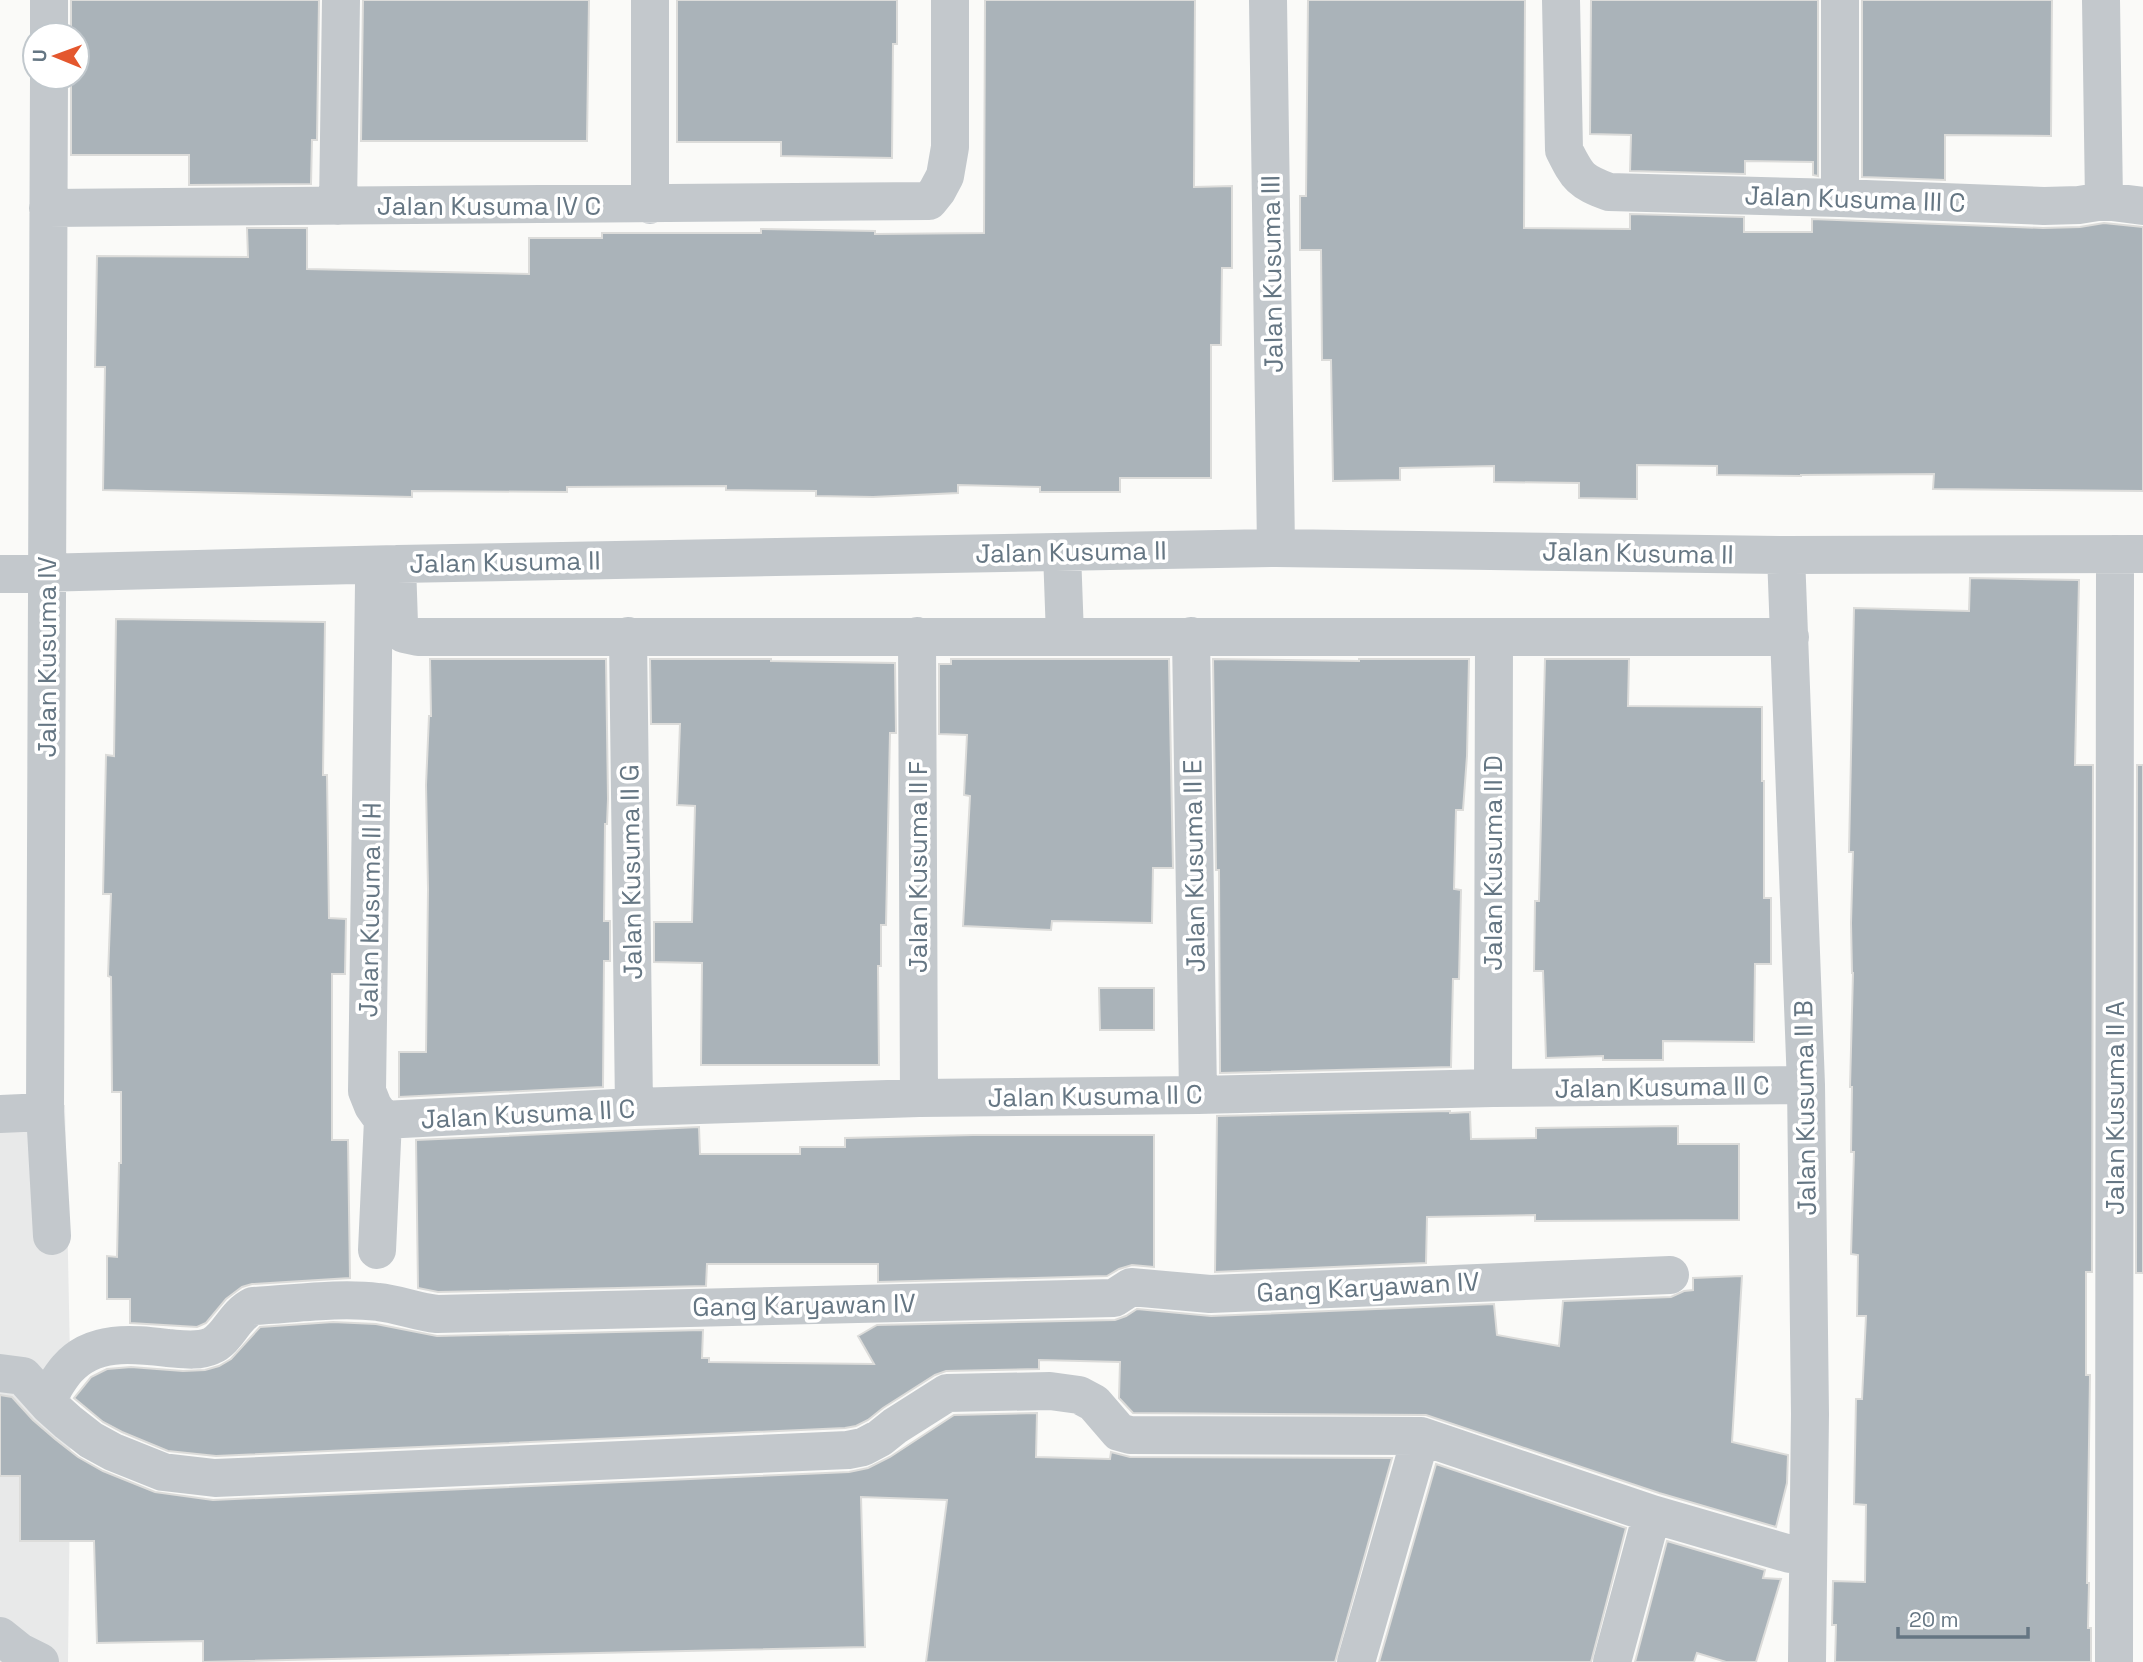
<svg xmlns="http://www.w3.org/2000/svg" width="2143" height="1662" viewBox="0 0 2143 1662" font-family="'Space Grotesk',sans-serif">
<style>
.built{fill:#e8e9e9}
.building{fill:#aab3b9;stroke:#dcdcda;stroke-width:2}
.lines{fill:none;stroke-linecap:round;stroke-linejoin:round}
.minor{stroke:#c3c8cc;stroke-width:38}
.labels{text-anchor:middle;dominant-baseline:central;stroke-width:7;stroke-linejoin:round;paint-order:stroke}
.street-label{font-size:26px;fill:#657683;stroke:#fff}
</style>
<rect width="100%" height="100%" fill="#fafaf8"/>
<path class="built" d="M 0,1105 L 65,1105 L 71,1408 L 68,1662 L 0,1662 Z"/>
<path class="building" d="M 71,0 L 319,0 L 317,140 L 312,140 L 311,184 L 189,185 L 189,155 L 71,155 L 71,77 L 77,77 L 77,35 L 71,35 Z
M 363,0 L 589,0 L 587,141 L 361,141 Z
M 677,0 L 897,0 L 897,44 L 893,44 L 892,158 L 781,156 L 781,142 L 677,142 Z
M 985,0 L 1195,0 L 1194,187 L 1232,186 L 1232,268 L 1222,268 L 1221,345 L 1211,345 L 1211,478 L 1120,478 L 1120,492 L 1040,492 L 1040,487 L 958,485 L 958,493 L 873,497 L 816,496 L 816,491 L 726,490 L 726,486 L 567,487 L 567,492 L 412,491 L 412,497 L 103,490 L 105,367 L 95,367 L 97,256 L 248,257 L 247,228 L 307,228 L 307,269 L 529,274 L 529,238 L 602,238 L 602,233 L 761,233 L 761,229 L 875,231 L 875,234 L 984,233 Z
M 1308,0 L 1525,0 L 1524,228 L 1630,229 L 1630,214 L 1744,217 L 1744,232 L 1812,232 L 1812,219 L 2043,228 L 2080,227 L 2104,223 L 2143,227 L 2143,491 L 1933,489 L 1934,474 L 1801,475 L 1801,476 L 1717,475 L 1717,466 L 1637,465 L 1637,499 L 1579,498 L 1579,483 L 1494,482 L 1494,466 L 1400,468 L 1400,480 L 1333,481 L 1331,360 L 1322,360 L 1321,250 L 1300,250 L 1300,196 L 1306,196 Z
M 1591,0 L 1818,0 L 1818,176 L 1813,175 L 1813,162 L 1745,161 L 1745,174 L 1630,171 L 1631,135 L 1590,134 Z
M 1862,0 L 2052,0 L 2051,136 L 1945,135 L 1945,180 L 1862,177 Z
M 1970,578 L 2079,580 L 2075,765 L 2093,765 L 2092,1272 L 2086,1272 L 2086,1375 L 2090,1375 L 2087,1583 L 2089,1583 L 2088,1628 L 2091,1628 L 2091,1662 L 1835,1662 L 1836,1625 L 1832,1625 L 1833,1581 L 1865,1582 L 1866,1505 L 1854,1504 L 1856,1399 L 1862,1399 L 1866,1316 L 1857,1316 L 1858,1255 L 1851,1254 L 1854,1152 L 1851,1152 L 1852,1087 L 1850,1087 L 1853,973 L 1852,973 L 1851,923 L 1853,852 L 1849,852 L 1854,608 L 1969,611 Z
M 116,619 L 325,622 L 323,775 L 327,775 L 329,918 L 346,919 L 345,974 L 332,974 L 332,1140 L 348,1140 L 350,1278 L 252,1284 L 242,1287 L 226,1299 L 206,1323 L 197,1327 L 130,1323 L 130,1299 L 107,1299 L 107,1256 L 117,1257 L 119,1163 L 121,1163 L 121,1092 L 112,1092 L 111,977 L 108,976 L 111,894 L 103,894 L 106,755 L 114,756 Z
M 430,659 L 606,659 L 608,799 L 607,824 L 605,824 L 604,921 L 610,921 L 610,961 L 604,961 L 603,1087 L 399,1097 L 399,1052 L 426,1052 L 428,889 L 426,785 L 429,716 L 431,716 Z
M 650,659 L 771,659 L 771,661 L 895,663 L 896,733 L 890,733 L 886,925 L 881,925 L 881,966 L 878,966 L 879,1065 L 701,1065 L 702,963 L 654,962 L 654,922 L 692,922 L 695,806 L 677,805 L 680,724 L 651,724 Z
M 951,659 L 1169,659 L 1173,868 L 1153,868 L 1152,923 L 1052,921 L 1051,930 L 963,926 L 970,796 L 964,795 L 967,735 L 939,734 L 939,664 L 951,664 Z
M 1213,659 L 1359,661 L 1359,659 L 1469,659 L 1467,756 L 1463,810 L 1456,810 L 1454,889 L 1461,890 L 1459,979 L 1453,979 L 1451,1067 L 1220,1073 L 1219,870 L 1216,870 Z
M 1545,659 L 1629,659 L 1628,706 L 1762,707 L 1762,781 L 1764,781 L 1764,898 L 1771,898 L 1771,964 L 1755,964 L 1754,1042 L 1663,1041 L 1663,1060 L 1603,1060 L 1603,1056 L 1546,1058 L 1543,971 L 1534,971 L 1535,901 L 1539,901 Z
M 2137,765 L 2143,765 L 2143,1273 L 2136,1273 Z
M 1099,988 L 1154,988 L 1154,1030 L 1100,1030 Z
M 1450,1111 L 1450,1113 L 1470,1112 L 1471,1139 L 1536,1138 L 1536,1128 L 1678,1126 L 1678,1144 L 1739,1144 L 1739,1220 L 1535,1221 L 1535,1215 L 1427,1217 L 1426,1263 L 1215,1272 L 1217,1116 Z
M 699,1127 L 700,1154 L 800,1154 L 800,1147 L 845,1147 L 845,1138 L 973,1135 L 1154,1135 L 1154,1267 L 1132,1265 L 1119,1269 L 1107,1276 L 878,1282 L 878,1264 L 707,1264 L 706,1286 L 438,1292 L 418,1288 L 416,1140 Z
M 1742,1276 L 1732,1442 L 1788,1455 L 1787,1483 L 1776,1527 L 1659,1493 L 1426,1415 L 1133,1413 L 1119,1398 L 1120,1362 L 1039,1360 L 1039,1369 L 946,1371 L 935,1375 L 883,1408 L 868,1420 L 856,1426 L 845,1428 L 216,1456 L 168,1451 L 122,1432 L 103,1422 L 74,1398 L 91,1377 L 107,1369 L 131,1367 L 183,1371 L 205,1370 L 219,1366 L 231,1359 L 260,1327 L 333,1322 L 376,1324 L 437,1336 L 703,1330 L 702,1358 L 709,1358 L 709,1362 L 874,1364 L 858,1336 L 877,1325 L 1115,1320 L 1126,1316 L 1137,1309 L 1211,1316 L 1494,1304 L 1497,1335 L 1559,1346 L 1563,1301 L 1671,1297 L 1684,1291 L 1693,1290 L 1693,1278 Z
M 0,1395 L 12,1397 L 33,1420 L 55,1439 L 78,1457 L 103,1471 L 155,1492 L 213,1500 L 849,1472 L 868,1468 L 890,1457 L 954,1415 L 1037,1413 L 1036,1457 L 1110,1459 L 1111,1452 L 1130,1457 L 1392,1458 L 1335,1662 L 926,1662 L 947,1500 L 861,1497 L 865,1647 L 203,1662 L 203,1641 L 97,1643 L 94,1541 L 20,1541 L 20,1476 L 0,1476 Z
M 1436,1464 L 1626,1528 L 1591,1662 L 1379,1662 Z
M 1667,1541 L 1765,1570 L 1763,1578 L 1781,1579 L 1756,1662 L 1726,1662 L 1697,1653 L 1694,1662 L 1635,1662 Z"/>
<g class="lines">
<path class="minor" d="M 650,0 L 650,205
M 1268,0 L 1276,548
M 1561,0 L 1564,150 C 1578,178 1580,181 1609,192 L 1840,198 L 2044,206 L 2079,205 L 2104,201 L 2143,206
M 1840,0 L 1840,198
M 2101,0 L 2104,201
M 49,35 L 49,0
M 49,77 L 45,1112 L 52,1236
M 338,206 L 341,0
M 48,208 L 929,201 L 937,191 L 945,176 L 950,147 L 950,0
M 1062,552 L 1065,636
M 1786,555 L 1806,1085 L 1810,1414 L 1807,1662
M 397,564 L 399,624 L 404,634 L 418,637 L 1790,637
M 0,574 L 397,564 L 1276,548 L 1786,555 L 2143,554
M 374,584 L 367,1091 L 373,1106 L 383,1120 L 377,1250
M 628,636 L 634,1107
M 917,636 L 919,1098
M 1191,636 L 1198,1095
M 1493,1088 L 1494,637
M 0,1114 L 45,1112
M 383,1120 L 634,1107 L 919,1098 L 1198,1095 L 1493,1088 L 1806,1085
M 0,1373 L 23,1376 L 49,1405 L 68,1422 L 91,1440 L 113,1452 L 163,1472 L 215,1478 L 848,1450 L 863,1447 L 880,1438 L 895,1426 L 947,1393 L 1050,1391 L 1079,1395 L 1094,1403 L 1119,1432 L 1130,1435 L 1421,1436 L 1652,1514 L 1790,1554
M 49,1405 L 46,1400 C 53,1390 59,1378 67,1369 C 93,1339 133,1344 168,1348 C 181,1349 198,1352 211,1346 C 228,1339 234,1315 253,1306 C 293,1304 339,1297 378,1302 C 398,1304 417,1312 437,1314 L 1114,1298 L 1131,1287 L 1210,1294 L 1670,1275
M 0,1636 L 20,1652 L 40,1662
M 1356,1662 L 1421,1436
M 1612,1662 L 1652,1514
M 2114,1662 L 2115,554"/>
</g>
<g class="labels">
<g class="street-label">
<text transform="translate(1855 199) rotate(2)">Jalan Kusuma III C</text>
<text x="489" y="206">Jalan Kusuma IV C</text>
<text transform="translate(1272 274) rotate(-91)">Jalan Kusuma III</text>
<text transform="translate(1071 552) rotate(-1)">Jalan Kusuma II</text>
<text transform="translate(1638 553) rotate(1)">Jalan Kusuma II</text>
<text transform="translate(505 562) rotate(-1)">Jalan Kusuma II</text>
<text transform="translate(47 657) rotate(-90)">Jalan Kusuma IV</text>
<text transform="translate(1493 863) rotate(-90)">Jalan Kusuma II D</text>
<text transform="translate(1194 866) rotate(-91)">Jalan Kusuma II E</text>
<text transform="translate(918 867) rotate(-90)">Jalan Kusuma II F</text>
<text transform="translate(631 872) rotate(-91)">Jalan Kusuma II G</text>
<text transform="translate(370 910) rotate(-89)">Jalan Kusuma II H</text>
<text transform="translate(1662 1087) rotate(-1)">Jalan Kusuma II C</text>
<text transform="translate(1095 1096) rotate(-1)">Jalan Kusuma II C</text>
<text transform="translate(1805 1108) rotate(-91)">Jalan Kusuma II B</text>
<text transform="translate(2115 1108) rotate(-90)">Jalan Kusuma II A</text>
<text transform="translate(528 1114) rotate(-3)">Jalan Kusuma II C</text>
<text transform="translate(1368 1287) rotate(-3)">Gang Karyawan IV</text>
<text transform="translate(804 1305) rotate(-1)">Gang Karyawan IV</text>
</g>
</g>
<g transform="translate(56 56) rotate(271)"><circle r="33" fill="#ffffff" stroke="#c1c8cd" stroke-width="2"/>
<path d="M0-5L12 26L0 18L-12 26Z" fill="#e4572e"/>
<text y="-10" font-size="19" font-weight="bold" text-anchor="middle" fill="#657683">U</text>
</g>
<path d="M1898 1627v10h130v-10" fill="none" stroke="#657683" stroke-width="3.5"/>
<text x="1909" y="1627" font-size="21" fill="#657683" stroke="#ffffff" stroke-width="5" paint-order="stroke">20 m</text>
</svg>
